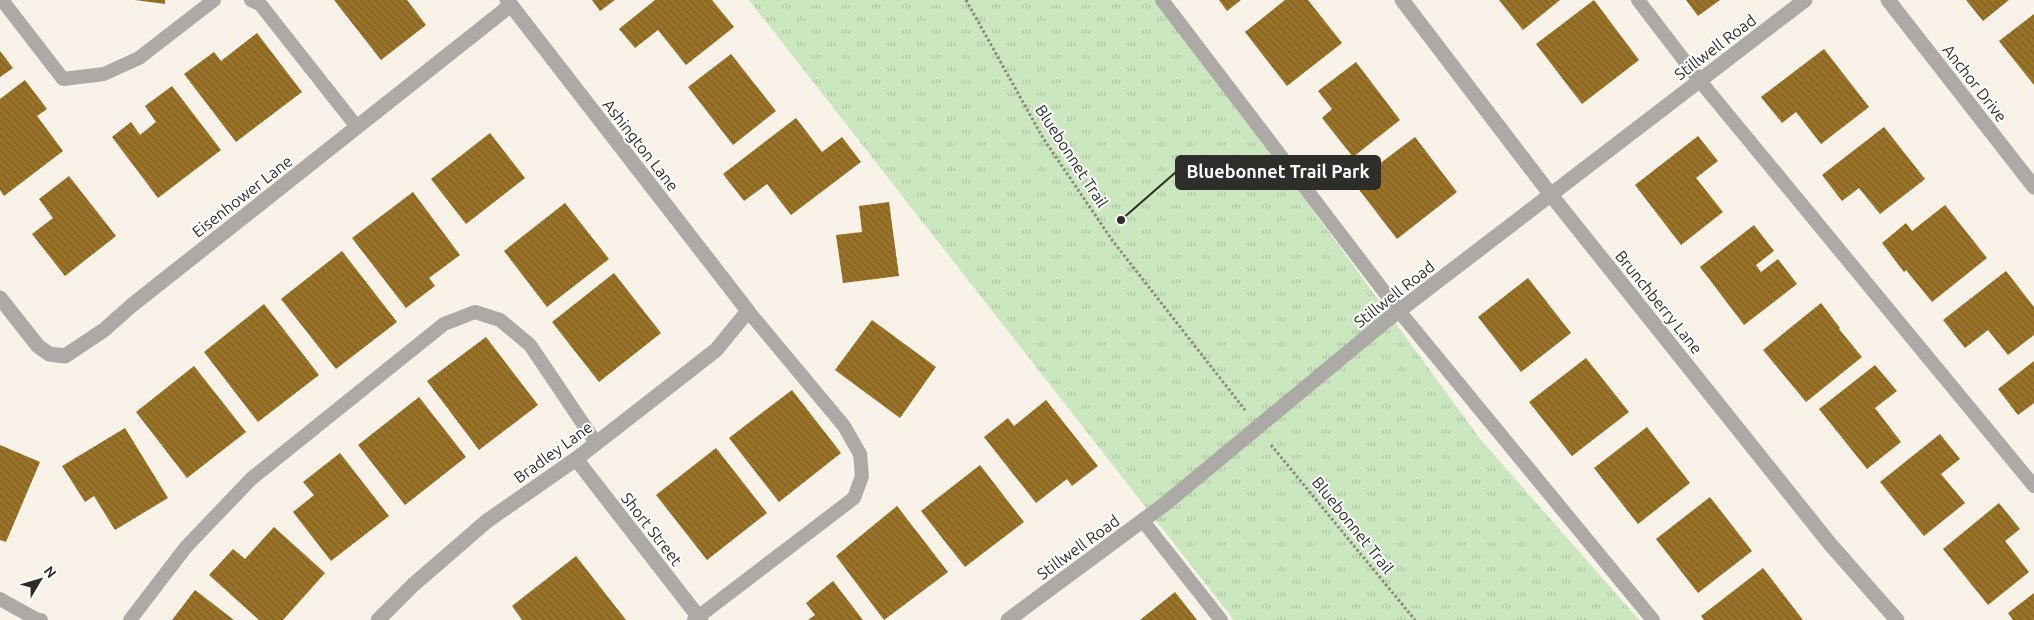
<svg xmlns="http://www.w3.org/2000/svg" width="2034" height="620" viewBox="0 0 2034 620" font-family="Ubuntu,sans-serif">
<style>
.grass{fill:url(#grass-tufts)}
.building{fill:url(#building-back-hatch)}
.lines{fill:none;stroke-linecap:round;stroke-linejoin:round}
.path{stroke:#8b8780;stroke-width:3;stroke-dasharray:2.5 2.5;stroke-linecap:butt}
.lane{stroke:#aca9a6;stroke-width:14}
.street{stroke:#aca9a6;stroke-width:15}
.labels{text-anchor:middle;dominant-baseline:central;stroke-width:4;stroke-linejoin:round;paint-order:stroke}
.street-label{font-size:16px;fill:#2f2d29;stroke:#fff}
.leader{fill:none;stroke:#2f2d29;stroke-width:2}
.callout-dot{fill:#2f2d29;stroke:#fff;stroke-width:2}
.callout{fill:#2f2d29;stroke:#2f2d29;stroke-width:2}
.callout-label{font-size:18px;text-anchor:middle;font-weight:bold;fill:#fff}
</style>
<defs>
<pattern id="grass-tufts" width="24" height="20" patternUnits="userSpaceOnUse" patternTransform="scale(1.25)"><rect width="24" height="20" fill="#cae7bf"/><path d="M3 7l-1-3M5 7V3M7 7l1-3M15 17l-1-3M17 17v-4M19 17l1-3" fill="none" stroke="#aec6a4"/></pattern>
<pattern id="building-back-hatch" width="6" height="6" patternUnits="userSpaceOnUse" patternTransform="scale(1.25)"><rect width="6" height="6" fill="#9a7329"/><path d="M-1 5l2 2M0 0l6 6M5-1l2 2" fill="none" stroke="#7e5f23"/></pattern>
</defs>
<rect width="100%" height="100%" fill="#f8f2e8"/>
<path class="grass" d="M 749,0 L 1159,0 L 1481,440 L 1639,620 L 1234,620 Z"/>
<path class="building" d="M 135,0 L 165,0 L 165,4 Z
M 334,0 L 407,0 L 426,25 L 381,60 Z
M 592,0 L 615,0 L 600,11 Z
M 655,0 L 712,0 L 734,27 L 686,65 L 658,30 L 635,48 L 619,29 Z
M 1219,0 L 1241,0 L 1227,11 Z
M 1285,0 L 1308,0 L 1342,43 L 1287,86 L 1245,32 Z
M 1499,0 L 1560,0 L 1523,30 Z
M 1594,0 L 1639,60 L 1582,104 L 1536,44 Z
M 1686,0 L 1720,0 L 1698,16 Z
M 1966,0 L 2009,0 L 1983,21 Z
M 2034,14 L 2034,85 L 1999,41 Z
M 257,33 L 302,92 L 236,142 L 184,74 L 214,52 L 221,61 Z
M 1824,49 L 1869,107 L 1821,144 L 1796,112 L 1782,123 L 1761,97 Z
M 0,51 L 13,68 L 0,77 Z
M 731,54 L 776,111 L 733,145 L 688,87 Z
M 1356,62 L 1400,120 L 1353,157 L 1322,118 L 1332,109 L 1318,91 Z
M 25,80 L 47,109 L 37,116 L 63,151 L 4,196 L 0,190 L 0,99 Z
M 172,86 L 221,150 L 158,198 L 112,137 L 131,122 L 140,135 L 156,122 L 145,106 Z
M 796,118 L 822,152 L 842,137 L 861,162 L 791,215 L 767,184 L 744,201 L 723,174 Z
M 1884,127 L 1925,179 L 1880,214 L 1859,188 L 1842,201 L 1822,175 Z
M 490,133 L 525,178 L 466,224 L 431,179 Z
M 1698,136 L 1718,161 L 1696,178 L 1723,212 L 1681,245 L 1635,185 Z
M 1415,137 L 1457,192 L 1397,239 L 1354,183 Z
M 69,176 L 116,236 L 65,276 L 32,234 L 53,218 L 39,199 Z
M 413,192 L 460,255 L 429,278 L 435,286 L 406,308 L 352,238 Z
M 889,202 L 899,276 L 843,283 L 836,235 L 862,232 L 859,206 Z
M 565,203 L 609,259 L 547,307 L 504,251 Z
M 1945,205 L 1987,258 L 1932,302 L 1906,270 L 1904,272 L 1882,243 L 1906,223 L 1912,231 Z
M 1754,225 L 1774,251 L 1756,265 L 1761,272 L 1778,259 L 1797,284 L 1744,325 L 1700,267 Z
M 342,251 L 397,322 L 336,369 L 281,299 Z
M 2006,271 L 2034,307 L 2034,335 L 2008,355 L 1988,330 L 1965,348 L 1943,320 Z
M 614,273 L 661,333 L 599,382 L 552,322 Z
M 1528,278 L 1571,333 L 1521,372 L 1478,317 Z
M 1821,303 L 1840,328 L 1839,329 L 1862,357 L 1806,402 L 1763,350 Z
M 264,304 L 319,375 L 258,422 L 204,352 Z
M 872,320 L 936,367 L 900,418 L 835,370 Z
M 486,337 L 538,405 L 479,450 L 427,381 Z
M 1586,358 L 1629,412 L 1572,456 L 1529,402 Z
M 2034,361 L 2034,403 L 2018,415 L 1998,389 Z
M 1875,365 L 1897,391 L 1875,408 L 1901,442 L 1867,469 L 1819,409 Z
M 194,366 L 246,432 L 187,478 L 136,412 Z
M 792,390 L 841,453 L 779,502 L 729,438 Z
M 419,397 L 466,457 L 405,505 L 358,445 Z
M 1046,400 L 1098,466 L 1072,486 L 1067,479 L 1036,503 L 984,437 L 1008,418 L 1014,426 Z
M 1647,427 L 1690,483 L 1638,524 L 1594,468 Z
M 125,428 L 168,498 L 115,530 L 94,496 L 85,502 L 62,466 Z
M 1940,434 L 1960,459 L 1941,474 L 1965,503 L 1924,536 L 1880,482 Z
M 0,445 L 40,462 L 6,542 L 0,540 Z
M 716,448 L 767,513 L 707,560 L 656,495 Z
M 340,453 L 389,516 L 331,561 L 293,512 L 314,495 L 303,482 Z
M 980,465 L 1024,522 L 965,567 L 921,511 Z
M 1710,497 L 1752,551 L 1698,593 L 1656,539 Z
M 1999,503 L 2020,529 L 2005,541 L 2029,572 L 1988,605 L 1943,549 Z
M 897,506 L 948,572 L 884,620 L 836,556 Z
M 274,527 L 325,573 L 283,620 L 259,620 L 209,575 L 233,549 L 245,559 Z
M 576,556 L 626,620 L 522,620 L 512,606 Z
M 1763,568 L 1803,620 L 1704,620 L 1701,616 Z
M 833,581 L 863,620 L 808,620 L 815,615 L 806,603 Z
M 195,590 L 234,620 L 172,620 Z
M 1175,592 L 1197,620 L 1140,620 Z
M 2034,593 L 2034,620 L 2013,620 L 2008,613 Z"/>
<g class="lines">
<path class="path" d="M 966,0 L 1043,138 L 1112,240 L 1245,410
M 1271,445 L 1415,620"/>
<path class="lane" d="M 2,0 L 63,79 L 104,74 L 139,58 L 214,0
M 251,0 L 260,4 L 357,127
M 1162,0 L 1399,311 L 1653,620
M 1638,0 L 1700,81 L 2034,486
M 1143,521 L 1221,620
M 0,599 L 36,619 L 41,620
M 130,620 L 186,547 L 251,479 L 444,324 L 475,312 L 500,320 L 530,345 L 596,443
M 694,620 L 854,498 L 862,476 L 860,454 L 844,426 L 748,311"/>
<path class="street" d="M 1402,0 L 1551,195 L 1830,544 L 1897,620
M 1888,0 L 2034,187
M 0,298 L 38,346 L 49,354 L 65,356 L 104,330 L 131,306 L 511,5
M 576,459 L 701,620
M 378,620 L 413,585 L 487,521 L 576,459 L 716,350 L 748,311 L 507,0
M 1008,620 L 1165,504 L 1387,320 L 1805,0"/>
</g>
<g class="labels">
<g class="street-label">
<text transform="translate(1715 47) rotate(-37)">Stillwell Road</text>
<text transform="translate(1975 83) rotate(52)">Anchor Drive</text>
<text transform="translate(641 145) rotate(52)">Ashington Lane</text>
<text transform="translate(1072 156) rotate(57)">Bluebonnet Trail</text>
<text transform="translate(242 196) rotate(-38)">Eisenhower Lane</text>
<text transform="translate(1394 294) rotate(-38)">Stillwell Road</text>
<text transform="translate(1659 302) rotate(51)">Brunchberry Lane</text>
<text transform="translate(553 452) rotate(-36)">Bradley Lane</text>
<text transform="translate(1353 525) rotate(51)">Bluebonnet Trail</text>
<text transform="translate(652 529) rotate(52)">Short Street</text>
<text transform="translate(1078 547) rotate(-36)">Stillwell Road</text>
</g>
</g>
<path class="leader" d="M1121 220L1176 172"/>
<circle class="callout-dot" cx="1121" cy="220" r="5"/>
<rect class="callout" x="1176" y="156" width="204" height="33" rx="5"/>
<g class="callout-label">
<text x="1278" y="178">Bluebonnet Trail Park</text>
</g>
<g transform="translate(40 580) rotate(52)" stroke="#ffffff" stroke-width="4" paint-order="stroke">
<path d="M0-4L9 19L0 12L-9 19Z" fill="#2f2d29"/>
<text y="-8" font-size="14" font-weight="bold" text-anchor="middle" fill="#2f2d29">N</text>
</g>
</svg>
